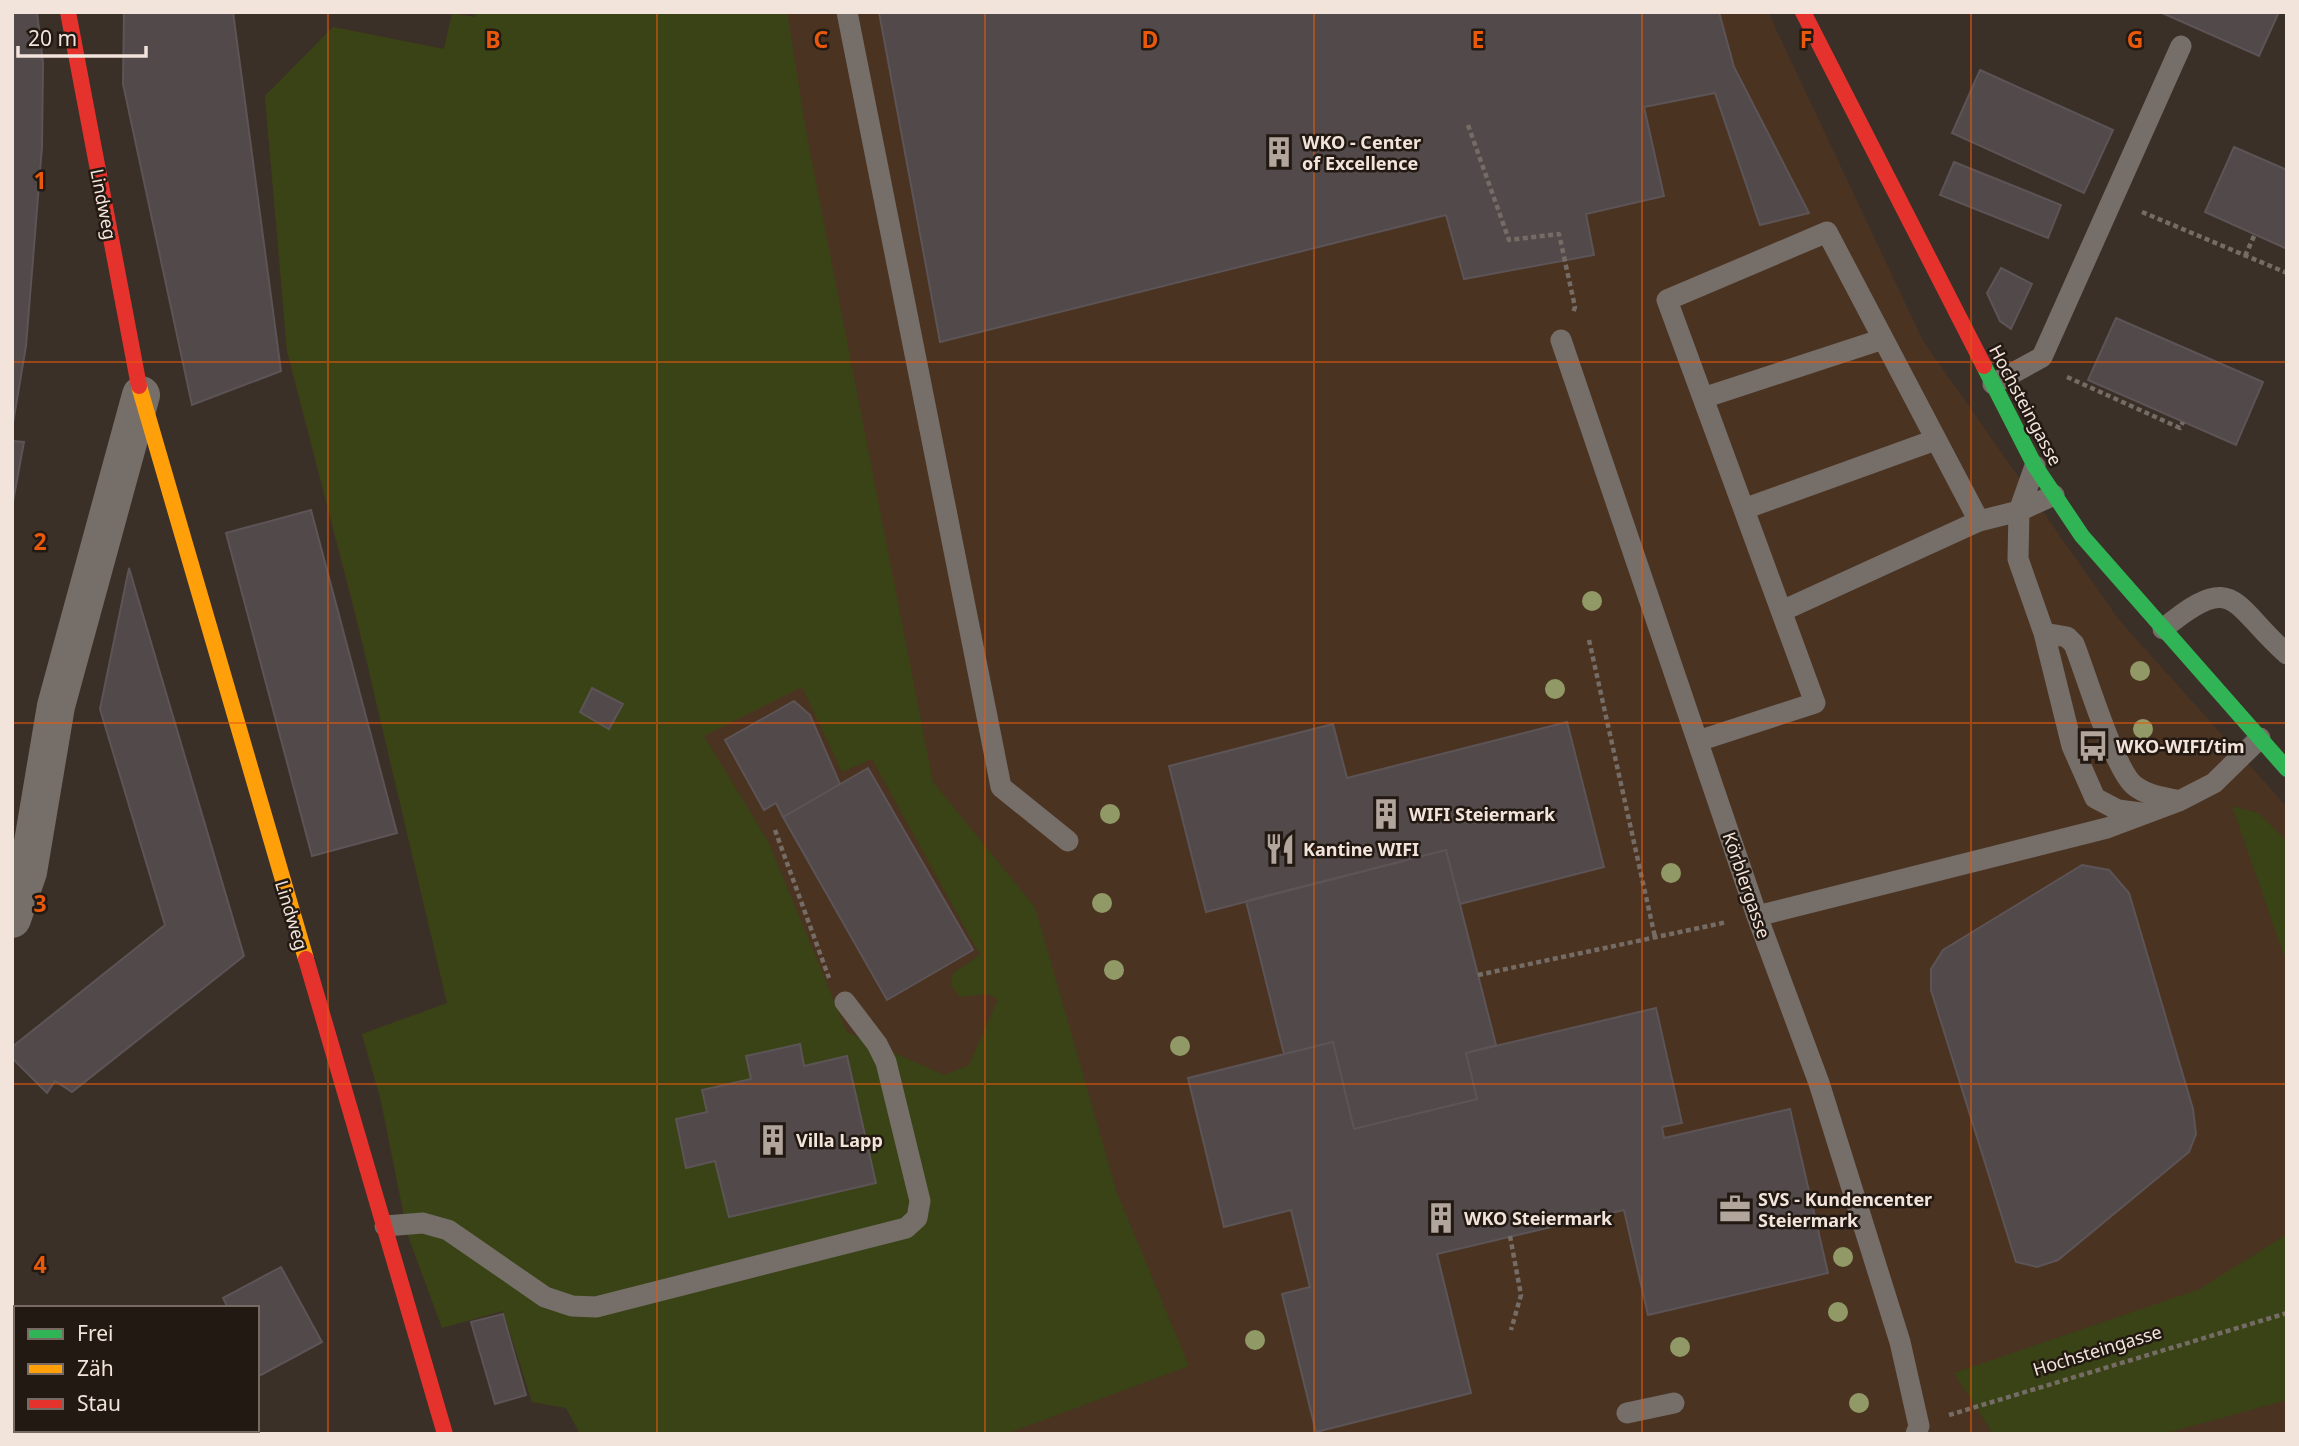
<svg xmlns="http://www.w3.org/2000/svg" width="2299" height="1446" viewBox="0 0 2299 1446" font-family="'Noto Sans',sans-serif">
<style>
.built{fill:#4b3321}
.green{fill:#394315;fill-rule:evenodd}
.building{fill:#51494a;stroke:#5c5456;stroke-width:2}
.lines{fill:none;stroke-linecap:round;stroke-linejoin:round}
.path{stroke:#756c66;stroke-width:4.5;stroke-dasharray:5 3.5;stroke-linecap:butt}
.lane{stroke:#766e69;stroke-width:21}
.street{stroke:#766e69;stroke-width:38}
.fast{stroke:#30b455;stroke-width:16}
.slow{stroke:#ff9f0a;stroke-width:16}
.jam{stroke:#e5322d;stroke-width:16}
.tree{fill:#919a66}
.grid{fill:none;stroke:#e8590c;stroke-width:2;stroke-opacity:0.55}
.labels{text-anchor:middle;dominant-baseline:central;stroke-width:5;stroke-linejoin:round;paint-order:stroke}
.poi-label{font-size:18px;font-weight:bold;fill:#f2e4db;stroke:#231913;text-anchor:start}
.street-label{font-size:18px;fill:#f2e4db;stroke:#231913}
.grid-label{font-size:23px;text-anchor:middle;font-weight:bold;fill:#e8590c;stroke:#231913;stroke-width:5;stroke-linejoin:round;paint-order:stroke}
</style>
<rect width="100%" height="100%" fill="#3b3028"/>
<path class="built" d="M 476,12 L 1768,12 L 1923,341 L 2119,620 L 2287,807 L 2287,1434 L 580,1434 L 566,1408 L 532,1402 L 503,1311 L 442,1328 L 408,1236 L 381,1101 L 362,1034 L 447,1003 L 367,661 L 287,351 L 265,96 L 333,27 L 444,49 L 452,13 L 475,17 Z"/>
<path class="green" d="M 476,12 L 787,12 L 807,136 L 933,782 L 1035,907 L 1117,1193 L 1189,1366 L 1006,1434 L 580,1434 L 566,1408 L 532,1402 L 503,1311 L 442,1328 L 408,1236 L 381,1101 L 362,1034 L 447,1003 L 354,608 L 287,351 L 265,96 L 333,27 L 444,49 L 452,13 L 475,17 ZM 802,687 L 842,772 L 872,759 L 980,955 L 953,973 L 951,985 L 960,997 L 989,994 L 998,999 L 969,1065 L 944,1075 L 847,1032 L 768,841 L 704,736 Z
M 2232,806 L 2258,813 L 2287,841 L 2287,964 Z
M 2287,1234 L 2287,1400 L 2163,1434 L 1993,1434 L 1954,1373 L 2200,1289 Z"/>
<path class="building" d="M 12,12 L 37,12 L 43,63 L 42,147 L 26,346 L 12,429 Z
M 124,12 L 233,12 L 281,371 L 192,405 L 123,84 Z
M 879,12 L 1719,12 L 1734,67 L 1809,213 L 1760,225 L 1715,93 L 1644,107 L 1664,196 L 1586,214 L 1594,255 L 1464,279 L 1446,215 L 940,342 Z
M 2160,12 L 2279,12 L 2259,56 Z
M 1980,70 L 2113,130 L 2084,193 L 1952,133 Z
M 2234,147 L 2287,170 L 2287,249 L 2205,212 Z
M 1954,162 L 2061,205 L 2048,238 L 1940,195 Z
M 2001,268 L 2032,284 L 2011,329 L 2000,321 L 1987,293 Z
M 2116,318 L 2263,382 L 2236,445 L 2088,380 Z
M 12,441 L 24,442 L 12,507 Z
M 311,510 L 397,833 L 312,856 L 226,533 Z
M 129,568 L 244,956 L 72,1092 L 55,1081 L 47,1093 L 12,1058 L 12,1047 L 165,925 L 100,709 Z
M 592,688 L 623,704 L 609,729 L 580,712 Z
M 794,701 L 810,715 L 840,784 L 783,817 L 776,803 L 764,810 L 725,740 Z
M 1567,722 L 1604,867 L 1460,904 L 1446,850 L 1206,912 L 1169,766 L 1333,724 L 1347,778 Z
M 868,768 L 973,950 L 887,1000 L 783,817 Z
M 1446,850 L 1496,1045 L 1466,1053 L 1477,1099 L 1354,1129 L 1333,1042 L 1284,1054 L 1246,901 Z
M 2082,865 L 2109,870 L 2129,893 L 2193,1109 L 2196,1134 L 2189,1152 L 2058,1260 L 2037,1267 L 2016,1262 L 1931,990 L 1931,969 L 1943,950 Z
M 1656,1008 L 1682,1123 L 1662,1127 L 1664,1138 L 1790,1109 L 1828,1273 L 1648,1315 L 1624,1210 L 1437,1254 L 1471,1393 L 1316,1432 L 1282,1294 L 1310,1287 L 1291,1210 L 1224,1227 L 1188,1078 L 1333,1042 L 1354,1129 L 1477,1099 L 1466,1053 Z
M 800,1044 L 804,1066 L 847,1056 L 876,1183 L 729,1217 L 715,1161 L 686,1168 L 676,1119 L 707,1112 L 702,1090 L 751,1079 L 746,1056 Z
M 281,1267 L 322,1342 L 257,1377 L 257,1308 L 228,1308 L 223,1298 Z
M 503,1314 L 526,1395 L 495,1404 L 471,1322 Z"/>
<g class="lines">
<path class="path" d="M 1468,125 L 1509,240 L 1559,234 L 1575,307 L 1573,313
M 2142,212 L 2287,273
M 2245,256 L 2255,234
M 2067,377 L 2180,428 L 2183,422
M 1589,640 L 1655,937
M 775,830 L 829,978
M 1478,975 L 1727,922
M 1510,1236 L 1521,1295 L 1511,1330
M 1949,1415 L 2287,1313"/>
<path class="lane" d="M 847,12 L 1001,787 L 1068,841
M 1561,340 L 1757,916 L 1819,1083 L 1900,1342 L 1919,1426 L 1916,1434
M 1993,384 L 2042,357 L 2181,46
M 1703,398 L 1883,339
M 2035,466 L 2019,511 L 2018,559 L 2044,633 L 2072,746 L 2095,798 L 2118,810 L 2141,813
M 1744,509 L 1935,440
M 1782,611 L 1979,521
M 2163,629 C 2236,568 2232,606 2287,654
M 2044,633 L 2067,637 L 2074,644 C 2085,671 2115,772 2135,786 C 2146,795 2162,797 2176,800
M 1698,741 L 1815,703 L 1667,300 L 1827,232 L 1979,521 L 2019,511 L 2054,495
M 1757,916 L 2107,828 L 2179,801 L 2214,783 L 2260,738
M 385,1226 L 423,1223 L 448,1230 L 545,1297 L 572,1306 L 596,1307 L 906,1228 L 917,1218 L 920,1201 L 886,1062 L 877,1044 L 845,1002
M 1627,1413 L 1674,1403"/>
<path class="street" d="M 12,919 L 28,872 L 56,706 L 141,395"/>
<path class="fast" d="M 1984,366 L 2035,466 L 2082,536 L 2287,769"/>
<path class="slow" d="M 139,386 L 306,959"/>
<path class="jam" d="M 68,12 L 139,386
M 1803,12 L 1984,366
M 306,959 L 445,1434"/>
</g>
<g class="tree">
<circle cx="1592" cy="601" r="10"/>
<circle cx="2140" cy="671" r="10"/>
<circle cx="1555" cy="689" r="10"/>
<circle cx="2143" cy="729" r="10"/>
<circle cx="1110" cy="814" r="10"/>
<circle cx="1671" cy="873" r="10"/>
<circle cx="1102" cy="903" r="10"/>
<circle cx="1114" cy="970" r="10"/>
<circle cx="1180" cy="1046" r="10"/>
<circle cx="1843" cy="1257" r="10"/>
<circle cx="1838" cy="1312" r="10"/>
<circle cx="1255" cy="1340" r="10"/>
<circle cx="1680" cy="1347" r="10"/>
<circle cx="1859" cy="1403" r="10"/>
</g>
<path class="grid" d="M 328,12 L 328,1434M 657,12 L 657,1434M 985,12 L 985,1434M 1314,12 L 1314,1434M 1642,12 L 1642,1434M 1971,12 L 1971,1434M 12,362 L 2287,362M 12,723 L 2287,723M 12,1084 L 2287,1084"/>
<defs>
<symbol id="building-bare" viewBox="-9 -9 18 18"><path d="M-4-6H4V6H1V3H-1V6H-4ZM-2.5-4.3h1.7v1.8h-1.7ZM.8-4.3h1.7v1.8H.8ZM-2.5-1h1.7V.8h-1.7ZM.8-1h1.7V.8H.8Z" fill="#b2a59c" stroke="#231913" stroke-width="2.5" paint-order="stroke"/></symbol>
<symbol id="bus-bare" viewBox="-9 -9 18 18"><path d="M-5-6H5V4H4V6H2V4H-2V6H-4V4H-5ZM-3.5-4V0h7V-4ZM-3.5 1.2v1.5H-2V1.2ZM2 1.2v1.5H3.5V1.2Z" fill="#b2a59c" stroke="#231913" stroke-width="2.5" paint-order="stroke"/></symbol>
<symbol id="restaurant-bare" viewBox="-9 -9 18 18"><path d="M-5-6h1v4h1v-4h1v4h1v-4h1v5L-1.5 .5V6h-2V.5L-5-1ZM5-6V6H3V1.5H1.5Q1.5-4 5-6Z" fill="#b2a59c" stroke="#231913" stroke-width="2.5" paint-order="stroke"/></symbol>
<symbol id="office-bare" viewBox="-9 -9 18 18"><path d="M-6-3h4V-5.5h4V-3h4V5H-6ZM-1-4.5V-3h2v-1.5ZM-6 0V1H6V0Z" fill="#b2a59c" stroke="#231913" stroke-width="2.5" paint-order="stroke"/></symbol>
</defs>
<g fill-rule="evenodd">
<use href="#building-bare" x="1257" y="130" width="44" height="44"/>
<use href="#bus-bare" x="2071" y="724" width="44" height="44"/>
<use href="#building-bare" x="1364" y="792" width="44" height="44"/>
<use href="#restaurant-bare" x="1258" y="827" width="44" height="44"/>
<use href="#building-bare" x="751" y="1118" width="44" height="44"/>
<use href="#office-bare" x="1713" y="1187" width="44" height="44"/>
<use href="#building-bare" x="1419" y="1196" width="44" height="44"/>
</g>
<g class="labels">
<g class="poi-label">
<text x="1302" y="142">WKO - Center<tspan x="1302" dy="21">of Excellence</tspan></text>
<text x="2116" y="746">WKO-WIFI/tim</text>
<text x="1409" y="814">WIFI Steiermark</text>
<text x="1303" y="849">Kantine WIFI</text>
<text x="796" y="1140">Villa Lapp</text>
<text x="1758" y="1199">SVS - Kundencenter<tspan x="1758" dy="21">Steiermark</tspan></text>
<text x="1464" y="1218">WKO Steiermark</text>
</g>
<g class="street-label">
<text transform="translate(104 204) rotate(79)">Lindweg</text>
<text transform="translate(2026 405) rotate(62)">Hochsteingasse</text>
<text transform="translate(1747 885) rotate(71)">Körblergasse</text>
<text transform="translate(292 915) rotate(73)">Lindweg</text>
<text transform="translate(2097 1350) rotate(-17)">Hochsteingasse</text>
</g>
</g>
<g class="grid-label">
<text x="493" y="48">B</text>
<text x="821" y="48">C</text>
<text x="1150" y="48">D</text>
<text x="1478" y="48">E</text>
<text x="1806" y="48">F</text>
<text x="2135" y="48">G</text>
<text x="40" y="189">1</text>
<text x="40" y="550">2</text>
<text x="40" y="912">3</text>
<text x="40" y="1273">4</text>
</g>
<rect width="2299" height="1446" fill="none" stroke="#f2e4db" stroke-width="28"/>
<rect x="14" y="1306" width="245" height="126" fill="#231913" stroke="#766a63" stroke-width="2"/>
<rect x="28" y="1329" width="35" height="10" fill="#30b455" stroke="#766a63" stroke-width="2"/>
<text x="77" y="1341" font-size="21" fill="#f2e4db">Frei</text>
<rect x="28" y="1364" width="35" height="10" fill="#ff9f0a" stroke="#766a63" stroke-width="2"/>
<text x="77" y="1376" font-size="21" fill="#f2e4db">Zäh</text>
<rect x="28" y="1399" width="35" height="10" fill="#e5322d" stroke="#766a63" stroke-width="2"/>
<text x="77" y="1411" font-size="21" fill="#f2e4db">Stau</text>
<path d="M18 46v10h128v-10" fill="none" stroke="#f2e4db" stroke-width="3.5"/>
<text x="28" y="46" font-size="21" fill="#f2e4db" stroke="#231913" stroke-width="5" paint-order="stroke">20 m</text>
</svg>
